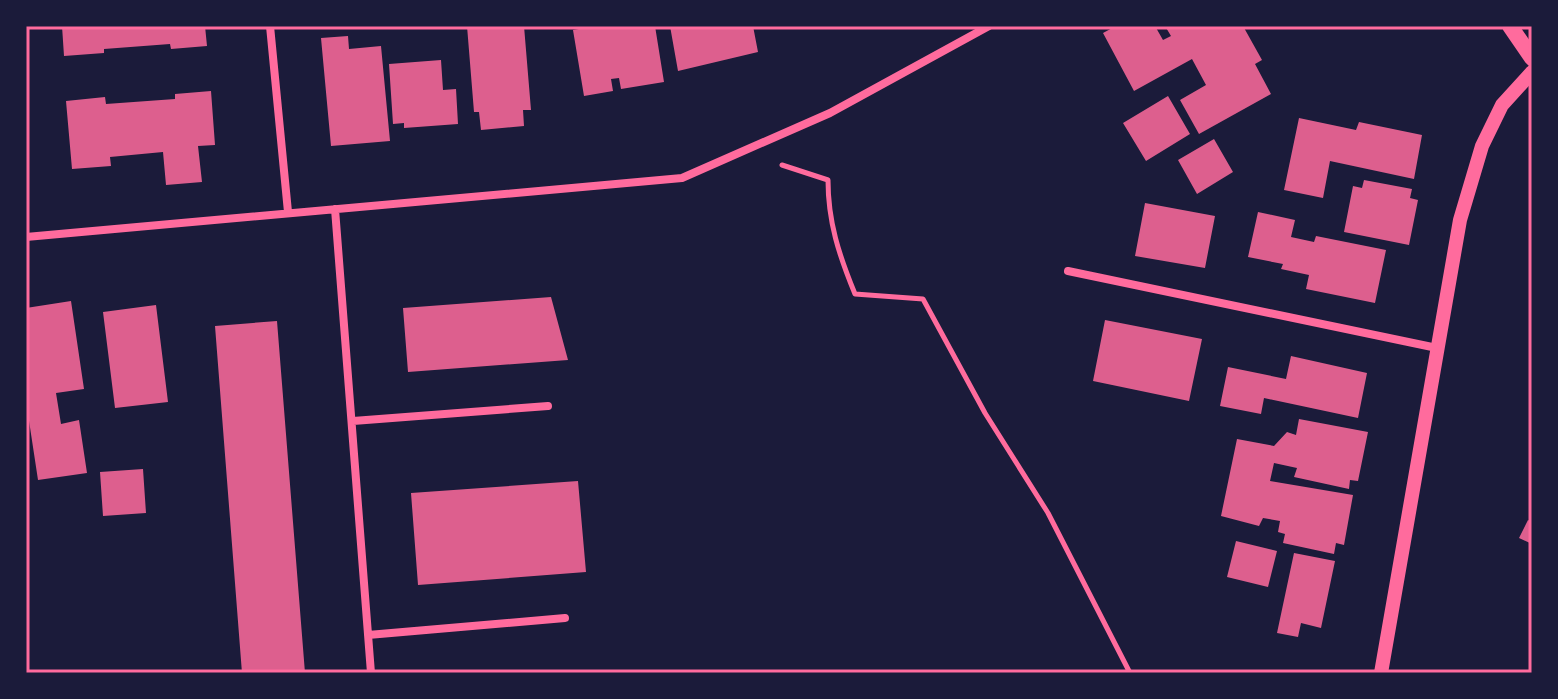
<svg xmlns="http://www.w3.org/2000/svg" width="1558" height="699" viewBox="0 0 1558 699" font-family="'PT Sans',sans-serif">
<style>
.building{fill:#dd5f8e}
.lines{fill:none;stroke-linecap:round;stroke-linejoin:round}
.path{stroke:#ff6b9d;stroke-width:5}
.minor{stroke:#ff6b9d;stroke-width:8}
.tertiary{stroke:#ff6b9d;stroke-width:14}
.secondary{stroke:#ff6b9d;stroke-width:16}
.neatline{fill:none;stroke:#ff6b9d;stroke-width:3}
</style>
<rect width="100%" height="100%" fill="#1b1b3a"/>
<path class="building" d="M 62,26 L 205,26 L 207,46 L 171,49 L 170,44 L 104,49 L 104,53 L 64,56 Z
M 467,26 L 524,26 L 531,110 L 523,110 L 524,126 L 481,130 L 479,112 L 474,112 Z
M 596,26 L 655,26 L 664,82 L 621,89 L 619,78 L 611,79 L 613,91 L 584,96 L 573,30 Z
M 670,26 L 753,26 L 758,52 L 678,71 Z
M 1116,26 L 1155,26 L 1163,40 L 1171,36 L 1165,26 L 1243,26 L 1262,60 L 1255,64 L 1271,94 L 1199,134 L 1180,100 L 1206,85 L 1192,59 L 1134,91 L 1103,33 Z
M 348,36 L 349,49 L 381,46 L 390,141 L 331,146 L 321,38 Z
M 441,60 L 443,90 L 456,89 L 458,124 L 404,128 L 404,123 L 393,124 L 389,64 Z
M 211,91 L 215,145 L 198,146 L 202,182 L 166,185 L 163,152 L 110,157 L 111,166 L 72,169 L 66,101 L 105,97 L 106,104 L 175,99 L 175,94 Z
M 1168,96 L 1190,134 L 1146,161 L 1123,123 Z
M 1299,118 L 1356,130 L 1359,122 L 1422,135 L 1414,179 L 1330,161 L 1323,198 L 1284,190 Z
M 1214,139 L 1233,172 L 1197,194 L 1178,160 Z
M 1364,180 L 1412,189 L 1410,198 L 1418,200 L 1409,245 L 1344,232 L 1353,186 L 1362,188 Z
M 1145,203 L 1215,216 L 1205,268 L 1135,256 Z
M 1258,212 L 1295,220 L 1291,237 L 1314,242 L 1316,236 L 1386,250 L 1375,303 L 1306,289 L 1309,275 L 1281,269 L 1283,264 L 1248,257 Z
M 551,297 L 568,360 L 408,372 L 403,308 Z
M 71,301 L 84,389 L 56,393 L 61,424 L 79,420 L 87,473 L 38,480 L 26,401 L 26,308 Z
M 156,305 L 168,402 L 115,408 L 103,312 Z
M 1105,320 L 1202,339 L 1189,401 L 1093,381 Z
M 277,321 L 305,673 L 242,673 L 215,326 Z
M 1291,356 L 1367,373 L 1358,418 L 1264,398 L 1261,414 L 1220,406 L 1228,367 L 1286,379 Z
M 1299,419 L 1368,432 L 1358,481 L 1350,480 L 1349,489 L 1294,477 L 1297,468 L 1274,463 L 1270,481 L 1353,495 L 1344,545 L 1336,543 L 1334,554 L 1283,543 L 1285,534 L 1278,532 L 1280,521 L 1263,518 L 1259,526 L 1221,516 L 1237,439 L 1274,446 L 1287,432 L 1296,435 Z
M 143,469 L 146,513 L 103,516 L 100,472 Z
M 578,481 L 586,572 L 418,585 L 411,493 Z
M 1528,520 L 1532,522 L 1532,544 L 1519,538 Z
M 1236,541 L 1277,551 L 1268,587 L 1227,577 Z
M 1294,553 L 1335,561 L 1321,628 L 1301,623 L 1298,637 L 1277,633 Z"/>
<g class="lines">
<path class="path" d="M 782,165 L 828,180 C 828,222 839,255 855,294 L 923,299 L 985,413 L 1048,513 L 1130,673"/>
<path class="minor" d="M 270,26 L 288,212
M 335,209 L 371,673
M 26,237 L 682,178 L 830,113 L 989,26
M 1068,271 L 1437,348
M 353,421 L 548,406
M 368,635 L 565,618"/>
<path class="tertiary" d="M 1381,673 L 1460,220 L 1482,146 L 1502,105 L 1532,72"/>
<path class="secondary" d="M 1510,26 L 1532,58"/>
</g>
<rect width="1558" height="699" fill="none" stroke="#1b1b3a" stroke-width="56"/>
<rect x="28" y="28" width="1502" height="643" class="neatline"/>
</svg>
